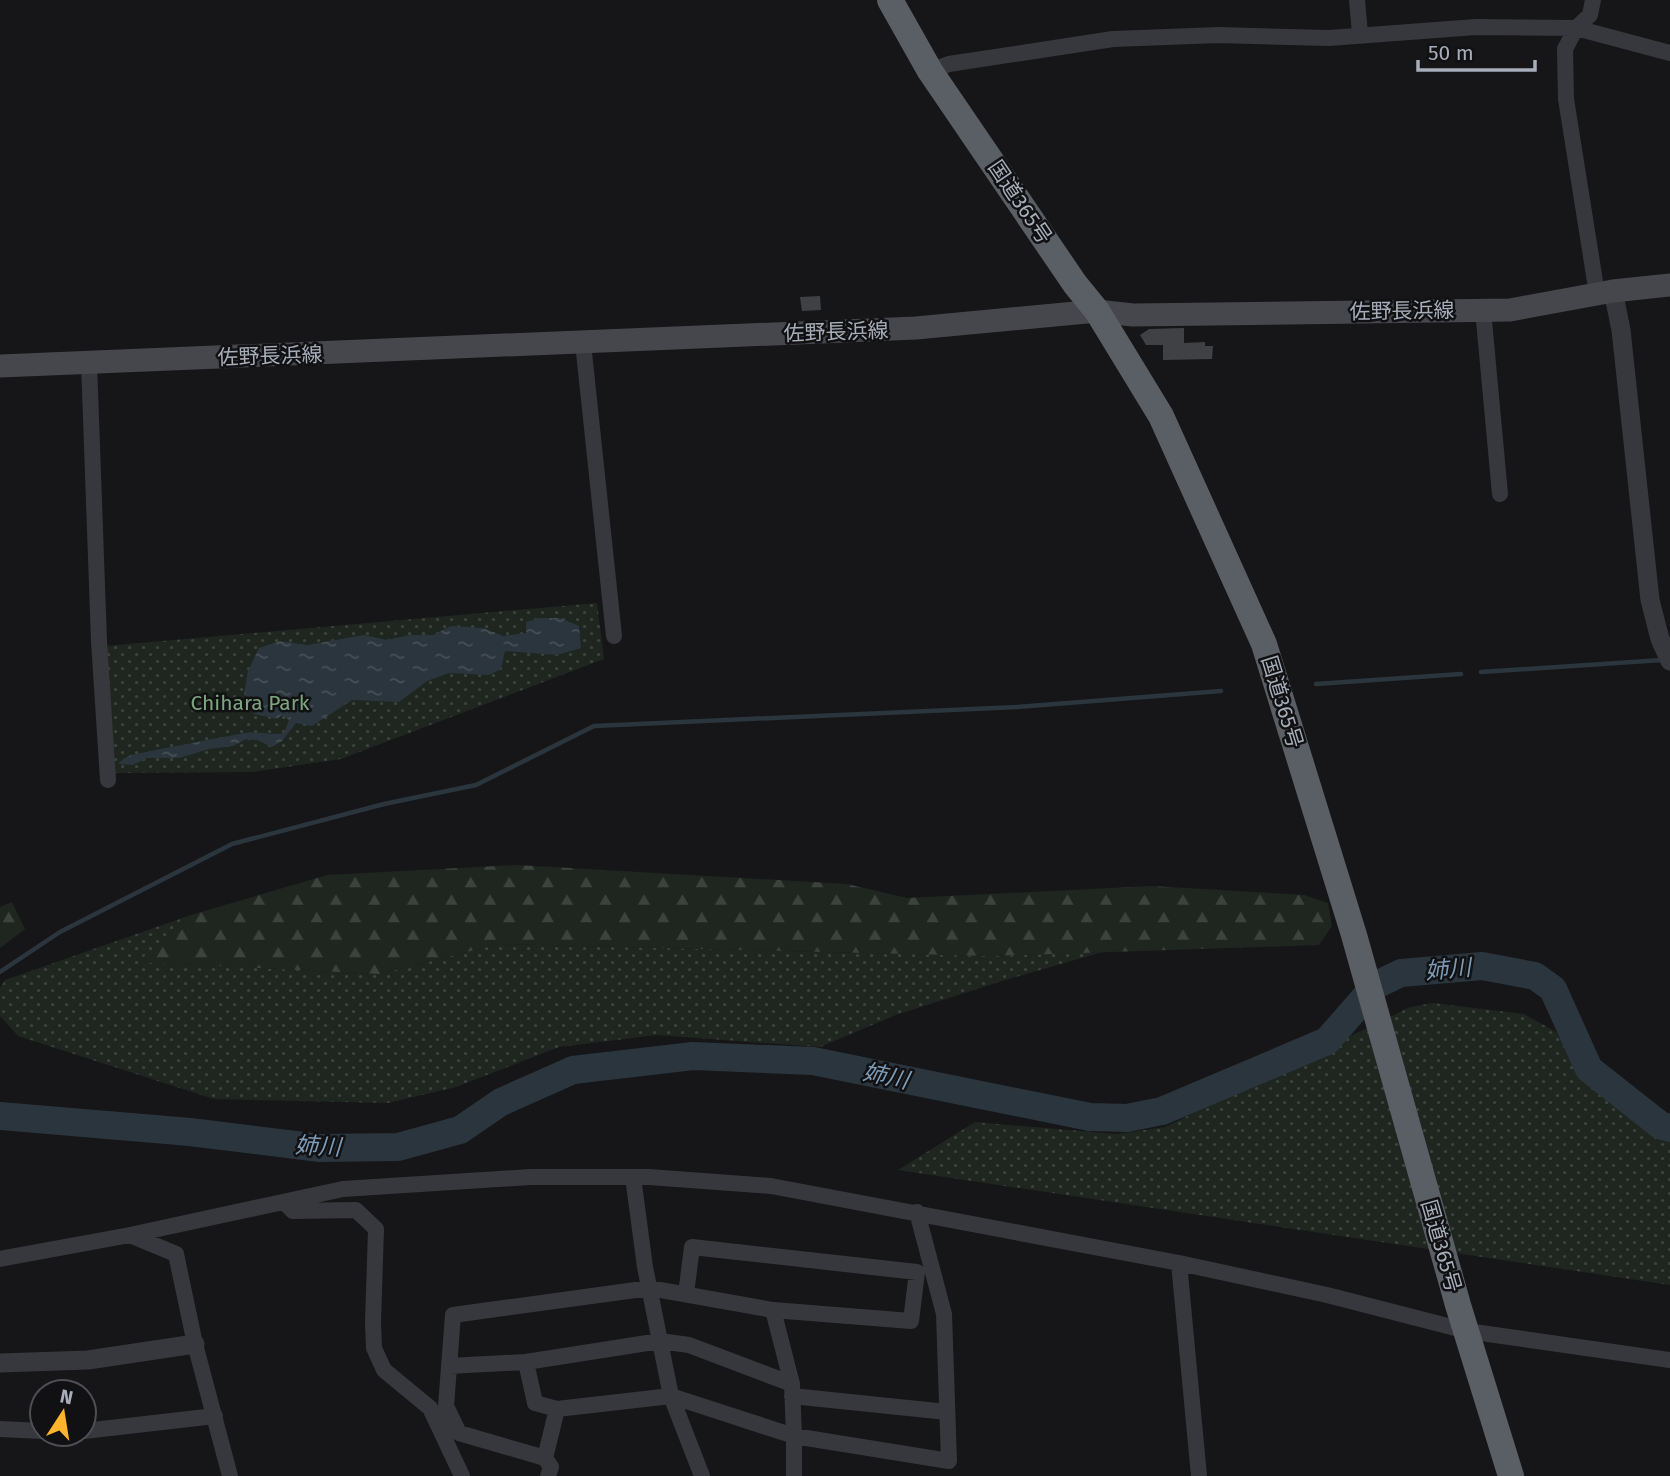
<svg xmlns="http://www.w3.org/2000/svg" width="1670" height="1476" viewBox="0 0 1670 1476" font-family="'Fira Sans','Noto Sans JP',sans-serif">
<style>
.grass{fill:url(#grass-dots)}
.forest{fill:url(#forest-firs)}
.water{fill:url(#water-ripples)}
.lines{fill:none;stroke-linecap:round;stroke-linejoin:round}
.stream{stroke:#2b353d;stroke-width:4.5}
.river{stroke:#2b353d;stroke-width:28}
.building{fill:#404145}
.minor{stroke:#37383d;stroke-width:16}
.tertiary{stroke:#37383d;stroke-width:19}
.secondary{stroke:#45474d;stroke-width:23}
.trunk{stroke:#5a5e65;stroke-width:26}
.labels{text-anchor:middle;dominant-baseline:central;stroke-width:5;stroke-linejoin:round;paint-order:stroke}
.street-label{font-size:21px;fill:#a7adb9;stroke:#111113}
.park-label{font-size:21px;fill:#7da580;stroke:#111113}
.water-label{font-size:23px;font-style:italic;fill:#7d9bb5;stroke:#111113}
</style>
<defs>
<pattern id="grass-dots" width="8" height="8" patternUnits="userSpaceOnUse" patternTransform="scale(1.75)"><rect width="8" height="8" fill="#1e261f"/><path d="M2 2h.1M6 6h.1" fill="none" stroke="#3c433d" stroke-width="1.8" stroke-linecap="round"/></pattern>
<pattern id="forest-firs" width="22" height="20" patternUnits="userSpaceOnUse" patternTransform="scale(1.75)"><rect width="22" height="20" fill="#1e261f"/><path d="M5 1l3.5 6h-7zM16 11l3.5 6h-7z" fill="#3c433d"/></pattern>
<pattern id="water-ripples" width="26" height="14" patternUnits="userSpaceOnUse" patternTransform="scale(1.75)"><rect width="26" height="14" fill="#2b353d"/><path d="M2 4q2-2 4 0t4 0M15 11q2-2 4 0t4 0" fill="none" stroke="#475057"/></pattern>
</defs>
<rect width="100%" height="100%" fill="#161618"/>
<path class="grass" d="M 597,603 L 604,659 L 341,759 L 252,772 L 115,773 L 105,646 Z
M 191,915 L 139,962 L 379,974 L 499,944 L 990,956 L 1102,952 L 1002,981 L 896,1015 L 820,1047 L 657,1035 L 559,1047 L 456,1087 L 388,1103 L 214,1099 L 18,1036 L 0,1016 L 0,988 L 5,980 Z
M 1433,1003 L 1524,1014 L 1567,1038 L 1589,1083 L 1670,1141 L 1670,1285 L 898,1170 L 975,1122 L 1117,1134 L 1165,1127 L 1410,1007 Z"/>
<path class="forest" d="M 517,865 L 847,884 L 907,898 L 1151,886 L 1304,895 L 1328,903 L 1332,926 L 1319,945 L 990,956 L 499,944 L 379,974 L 138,962 L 191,915 L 327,875 Z
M 12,902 L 25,929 L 0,948 L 0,907 Z"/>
<path class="water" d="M 540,618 L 560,618 L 579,626 L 581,648 L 557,655 L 505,651 L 501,669 L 489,675 L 449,673 L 427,681 L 399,702 L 352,700 L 312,726 L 296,723 L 282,741 L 272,747 L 257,740 L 246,739 L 233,746 L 209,749 L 179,758 L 147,758 L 133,765 L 118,764 L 123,759 L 131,755 C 169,747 207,740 245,733 C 259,731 271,736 284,733 L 289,720 L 282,715 L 277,719 L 254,714 L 244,694 L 248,671 L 259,648 L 280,641 L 307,645 L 364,635 L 387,640 L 410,635 L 433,635 L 451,626 L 483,628 L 503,636 L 526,633 L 526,622 Z"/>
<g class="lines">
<path class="stream" d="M 1481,672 L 1662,660
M 1316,684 L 1461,674
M 0,972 L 60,932 L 232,844 L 384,804 L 476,785 L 594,726 L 1017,707 L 1221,691"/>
<path class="river" d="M 0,1116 L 190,1132 L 320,1148 L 398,1147 L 460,1130 L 501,1102 L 573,1070 L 693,1056 L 813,1061 L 1090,1117 L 1127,1118 L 1162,1111 L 1327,1041 L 1376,985 L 1401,973 L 1482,966 L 1535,976 L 1553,989 L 1589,1069 L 1660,1125 L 1670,1128"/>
</g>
<path class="building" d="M 820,296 L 821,310 L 802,311 L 800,297 Z
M 1184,328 L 1184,343 L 1205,342 L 1205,346 L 1213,346 L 1212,359 L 1163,360 L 1163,345 L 1146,345 L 1140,335 L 1149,329 Z"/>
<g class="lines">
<path class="minor" d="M 1357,0 L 1360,34
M 1593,0 L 1590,15 L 1576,28 L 1670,53
M 930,71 L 949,64 L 1113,39 L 1219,35 L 1329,38 L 1476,27 L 1576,28 L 1565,49 L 1566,99 L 1597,294
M 1483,310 L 1500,494
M 583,343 L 614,636
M 89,363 L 99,641 L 108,780
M 633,1177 L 645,1267 L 671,1396 L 702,1476
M 285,1203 L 293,1211 L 356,1210 L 376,1229 L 373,1322 L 374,1348 L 384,1370 L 430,1408 L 462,1476
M 130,1235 L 176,1254 L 195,1344 L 230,1476
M 0,1259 L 130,1235 L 343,1189 L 530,1177 L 649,1177 L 771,1186 L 1179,1263 L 1327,1295 L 1467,1331 L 1670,1360
M 1179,1263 L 1199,1476
M 686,1294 L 692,1247 L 917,1272 L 911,1321 L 773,1310
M 449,1366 L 526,1362 L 535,1403 L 557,1409 L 545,1458 L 459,1433 L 446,1406 L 453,1315 L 650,1288 L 773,1310 L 792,1384 L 689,1345 L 660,1341 L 526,1362
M 792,1396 L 947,1412
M 557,1409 L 671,1396 L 794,1436 L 792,1384
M 0,1429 L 42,1431
M 84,1431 L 215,1416
M 545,1458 L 551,1467 L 548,1476
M 794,1476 L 794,1436 L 949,1461 L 944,1314 L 917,1212"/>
<path class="tertiary" d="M 1613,291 L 1621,330 L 1650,600 L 1660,639 L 1670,661
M 0,1363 L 88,1360 L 195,1344"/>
<path class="secondary" d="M 0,366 L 916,328 L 1097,311 L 1133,315 L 1510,310 L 1613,291 L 1670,285"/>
<path class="trunk" d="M 890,0 L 930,71 L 1075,284 L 1097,311 L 1161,416 L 1264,644 L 1354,935 L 1458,1305 L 1511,1476"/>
</g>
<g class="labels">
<g class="street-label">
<text transform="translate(1020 202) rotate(56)">国道365号</text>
<text transform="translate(1402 311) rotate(-1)">佐野長浜線</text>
<text transform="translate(836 332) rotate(-2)">佐野長浜線</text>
<text transform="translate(270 356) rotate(-2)">佐野長浜線</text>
<text transform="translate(1282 702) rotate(73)">国道365号</text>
<text transform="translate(1441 1246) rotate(74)">国道365号</text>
</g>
<g class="park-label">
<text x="250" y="703">Chihara Park</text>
</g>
<g class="water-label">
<text transform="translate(1448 969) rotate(-5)">姉川</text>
<text transform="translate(886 1076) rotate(12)">姉川</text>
<text transform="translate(318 1146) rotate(3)">姉川</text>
</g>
</g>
<g transform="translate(63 1413) rotate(12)"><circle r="33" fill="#111113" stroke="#4d4f55" stroke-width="2"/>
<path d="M0-5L12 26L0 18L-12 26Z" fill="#fbb42b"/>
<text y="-10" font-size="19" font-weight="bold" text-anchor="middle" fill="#a7adb9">N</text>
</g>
<path d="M1418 60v10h117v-10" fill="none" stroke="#a7adb9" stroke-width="3.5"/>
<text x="1428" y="60" font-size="21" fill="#a7adb9" stroke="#111113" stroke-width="5" paint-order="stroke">50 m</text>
</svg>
